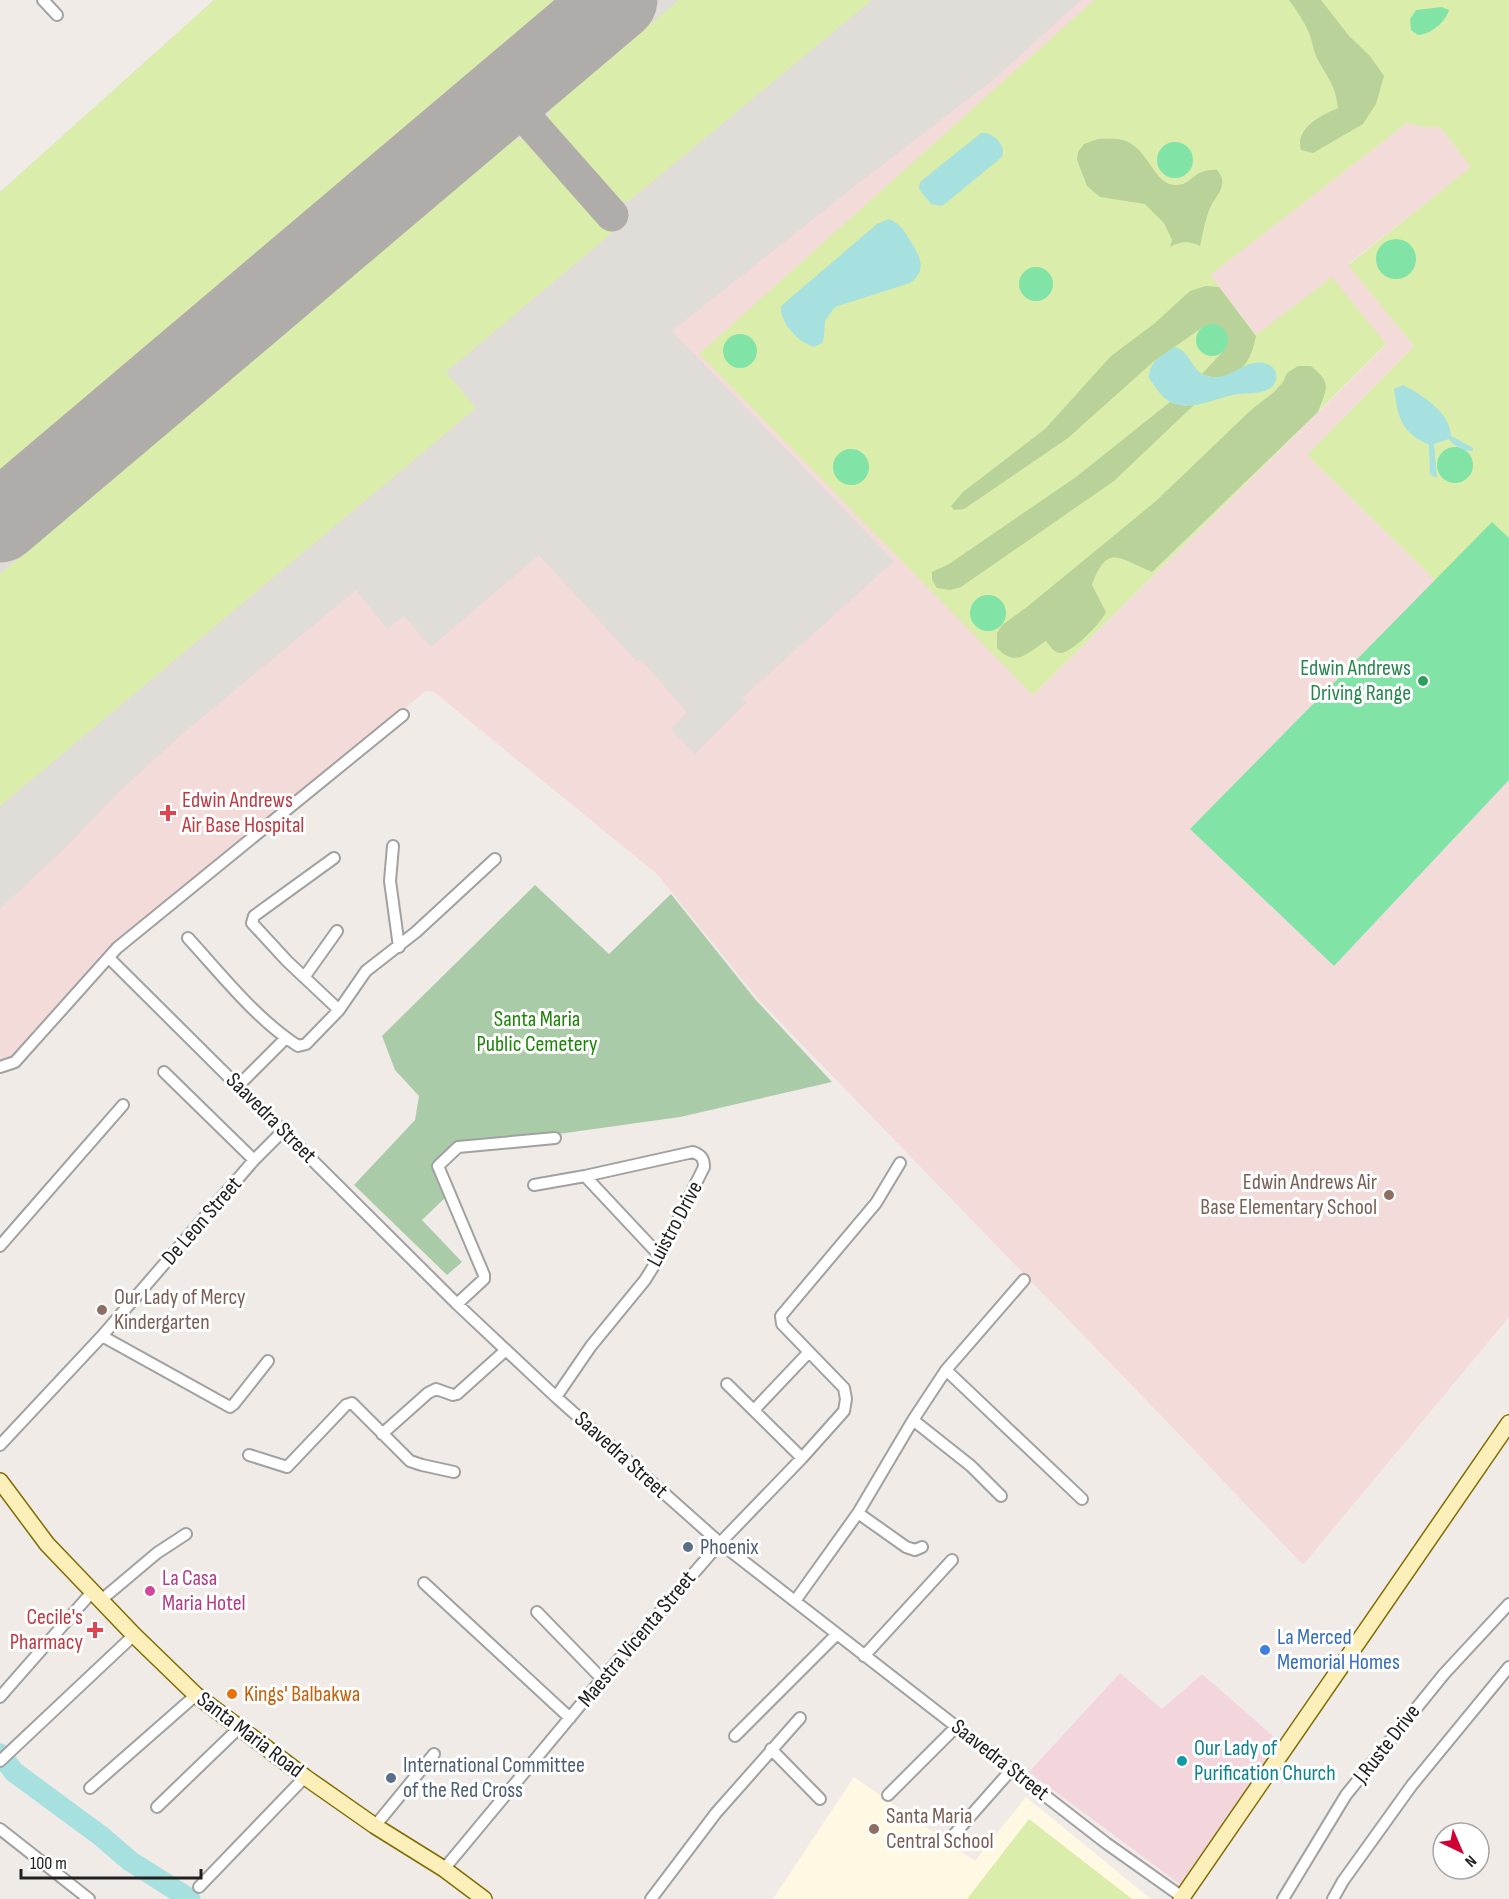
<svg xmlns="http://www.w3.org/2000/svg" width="1509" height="1899" viewBox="0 0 1509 1899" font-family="'Sofia Sans Condensed',sans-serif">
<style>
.commercial{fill:#f2d6dc}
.education{fill:#fff8e2}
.military{fill:#f3dbda}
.airport{fill:#e0dcd8}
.grass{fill:#dbedab}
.forest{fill:#b8d29a}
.cemetery{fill:#aacba7}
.pitch{fill:#82e3a6}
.water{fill:#a6e0df}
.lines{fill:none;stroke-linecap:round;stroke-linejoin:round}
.river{stroke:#a6e0df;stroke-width:21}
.taxiway{stroke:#b0acaa;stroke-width:33}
.runway{stroke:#b0acaa;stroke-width:81}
.minor-casing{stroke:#a1a1a1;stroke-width:14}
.secondary-casing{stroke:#7e6d01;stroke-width:18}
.minor{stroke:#fff;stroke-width:10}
.secondary{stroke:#fcefba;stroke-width:15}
.leisure-dot{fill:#2e9e5b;stroke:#fff;stroke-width:2}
.health-dot{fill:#e0444e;stroke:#fff;stroke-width:2}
.education-dot{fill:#8d6e63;stroke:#fff;stroke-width:2}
.service-dot{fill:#5c6f8a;stroke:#fff;stroke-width:2}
.hotel-dot{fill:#d1479c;stroke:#fff;stroke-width:2}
.shop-dot{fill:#3f7fe0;stroke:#fff;stroke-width:2}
.food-dot{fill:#e8710a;stroke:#fff;stroke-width:2}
.culture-dot{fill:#0f9aa8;stroke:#fff;stroke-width:2}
.labels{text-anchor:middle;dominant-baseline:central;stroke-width:6;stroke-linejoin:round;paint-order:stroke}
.leisure-label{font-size:22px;fill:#27864d;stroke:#fff;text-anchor:end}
.health-label{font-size:22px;fill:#be3a42;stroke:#fff;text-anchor:start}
.park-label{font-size:22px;fill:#1c8508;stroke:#fff}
.street-label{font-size:22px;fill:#202020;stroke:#fff}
.education-label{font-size:22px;fill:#785e54;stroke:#fff;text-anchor:start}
.service-label{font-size:22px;fill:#4e5e75;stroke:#fff;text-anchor:start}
.hotel-label{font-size:22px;fill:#b23c85;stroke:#fff;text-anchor:start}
.shop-label{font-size:22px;fill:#366cbe;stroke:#fff;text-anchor:start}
.food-label{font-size:22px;fill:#c56008;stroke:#fff;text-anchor:start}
.culture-label{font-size:22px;fill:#0d838f;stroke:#fff;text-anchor:start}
</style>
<rect width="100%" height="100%" fill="#f1ebe7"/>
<path class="commercial" d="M 1120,1673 L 1162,1709 L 1202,1674 L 1280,1742 L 1181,1885 L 1029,1772 Z"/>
<path class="education" d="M 854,1777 L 975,1861 L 1026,1797 L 1151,1899 L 773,1899 Z"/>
<path class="military" d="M 776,0 L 1094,0 L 1033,695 L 1386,345 L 1256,336 L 1209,275 L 1407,123 L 1423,127 L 1440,127 L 1472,167 L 1348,264 L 1414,346 L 1307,455 L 1436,581 L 1190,829 L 1334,966 L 1509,780 L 1509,1317 L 1303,1565 L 1175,1430 L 757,998 L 657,874 L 434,692 L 426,691 L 107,948 L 8,1061 L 0,1058 L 0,639 Z"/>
<path class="airport" d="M 214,0 L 1081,0 L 993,80 L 860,182 L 672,331 L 894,561 L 742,698 L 746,703 L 695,754 L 671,729 L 687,712 L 640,659 L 636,661 L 539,555 L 431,647 L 404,616 L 387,629 L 356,590 L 182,734 L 119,792 L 63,850 L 0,909 L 0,192 Z"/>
<path class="grass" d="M 214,0 L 559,0 L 0,474 L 0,192 Z
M 679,0 L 872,0 L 629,201 L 617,202 L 611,199 L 551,132 L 548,118 L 550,109 Z
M 1094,0 L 1509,0 L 1509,538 L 1492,523 L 1436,581 L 1307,455 L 1414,346 L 1348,265 L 1471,167 L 1440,127 L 1423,127 L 1407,123 L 1210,275 L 1256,335 L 1332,277 L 1386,344 L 1033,695 L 699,354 Z
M 523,139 L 534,142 L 612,233 L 446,372 L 476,408 L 0,806 L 0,574 L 513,140 Z
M 1029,1819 L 1132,1899 L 967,1899 Z"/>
<path class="forest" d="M 1289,0 L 1321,0 L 1349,36 L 1370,56 L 1384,76 L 1376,104 L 1363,124 L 1313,153 L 1301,150 C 1295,128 1320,116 1338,108 C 1335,82 1326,77 1316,56 C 1313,49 1312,40 1309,33 C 1304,21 1297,11 1289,0 Z
M 1098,139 C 1107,139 1119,138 1126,141 C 1149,151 1154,183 1174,185 C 1192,187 1192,168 1217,170 C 1230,185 1216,195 1210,208 C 1205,220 1203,233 1200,246 C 1189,241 1181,241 1170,247 L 1172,240 L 1164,223 L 1145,204 L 1100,197 L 1087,186 L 1077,160 L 1078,152 L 1084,144 Z
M 1206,286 L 1219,287 L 1256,336 C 1254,344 1252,355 1246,363 C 1237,377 1217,381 1202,374 L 1226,348 L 1213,324 L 1203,327 L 1153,362 L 1068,438 L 964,509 L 954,510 L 951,506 L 963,492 L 1045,429 L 1111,356 L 1155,323 L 1190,291 Z
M 1298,366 L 1311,366 C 1332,383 1327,388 1318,412 L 1152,572 C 1122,560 1107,541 1092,585 L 1106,612 C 1102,622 1071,654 1060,653 C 1054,653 1050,646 1046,641 C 1027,653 1016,668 997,648 L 997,633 L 1002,625 L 1027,607 L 1156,501 L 1251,410 L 1274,392 L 1283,382 L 1287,373 Z
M 1170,402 L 1186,406 L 1195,404 L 1114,481 L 961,587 L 950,590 L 937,588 L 932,580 L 932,572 L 949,564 L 1076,477 Z"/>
<path class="cemetery" d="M 535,885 L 609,954 L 671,894 L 755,999 L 832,1082 L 680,1117 L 544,1136 L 458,1141 L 435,1166 L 447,1196 L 422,1220 L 462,1262 L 447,1275 L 354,1185 L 415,1120 L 419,1096 L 395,1070 L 382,1036 Z"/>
<path class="pitch" d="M 1442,7 L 1449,10 C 1445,23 1431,34 1418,35 L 1411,30 L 1410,19 L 1416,10 Z
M1157 160a18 18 0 1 1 36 0a18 18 0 1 1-36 0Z
M1376 259a20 20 0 1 1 40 0a20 20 0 1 1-40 0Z
M1019 284a17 17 0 1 1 34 0a17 17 0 1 1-34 0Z
M1196 340a16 16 0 1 1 32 0a16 16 0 1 1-32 0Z
M723 351a17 17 0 1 1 34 0a17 17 0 1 1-34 0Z
M1437 465a18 18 0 1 1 36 0a18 18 0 1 1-36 0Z
M833 467a18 18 0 1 1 36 0a18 18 0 1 1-36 0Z
M 1492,522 L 1509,538 L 1509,780 L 1334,966 L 1190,829 Z
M970 613a18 18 0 1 1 36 0a18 18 0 1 1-36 0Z"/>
<path class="water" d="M 981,133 L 987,133 C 997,137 1006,146 1002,157 L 946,203 L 941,206 L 931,204 L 919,189 L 920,182 Z
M 889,219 C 901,224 905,232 911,242 C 921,258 927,270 910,283 L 835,307 L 825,321 L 824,337 L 822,343 L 814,347 C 799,343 779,322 781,306 L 877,224 Z
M 1174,347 C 1191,350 1191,372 1207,376 C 1231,383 1245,356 1267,364 C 1279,368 1279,383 1269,389 C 1259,395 1244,392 1233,395 C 1213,399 1190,412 1170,402 C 1161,397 1155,386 1149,378 C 1149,361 1162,356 1174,347 Z
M 1403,385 C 1422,395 1450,412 1451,436 L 1473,448 L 1473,451 C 1463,451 1455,447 1449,439 L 1434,444 L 1437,478 L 1430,474 L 1429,445 C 1401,432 1398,418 1394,389 Z"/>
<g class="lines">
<path class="river" d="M 0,1754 L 14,1772 L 101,1836 L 130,1861 L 190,1899"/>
<path class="taxiway" d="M 505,94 L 612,215"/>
<path class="runway" d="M 0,522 L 617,0"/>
<defs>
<path id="minor" d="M 43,0 L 57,15
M 393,846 L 390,881 L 399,947
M 334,858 L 254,916 L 252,923 L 287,961 L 339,1010
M 188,938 C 222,975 255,1018 298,1046 L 306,1044 L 339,1010 L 366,971 L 416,932 L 495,859
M 109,958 L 457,1304 L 556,1397 L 720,1543 L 1106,1843 L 1185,1899
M 305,976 L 337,931
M 0,1067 L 15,1062 L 117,948 L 403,715
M 164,1072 L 254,1160
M 239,1085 L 286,1038
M 585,1176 L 660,1256
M 534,1185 L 585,1176 L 693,1152 C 701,1155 704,1158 704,1167 L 660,1256 L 645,1280 L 591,1346 L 556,1397
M 0,1246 L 123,1105
M 457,1304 L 484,1279 L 484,1275 L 438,1166 L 458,1147 L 555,1138
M 102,1336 L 230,1407 L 234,1404 L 268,1361
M 946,1370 L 1082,1499
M 727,1384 L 802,1458
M 754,1410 L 809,1352
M 913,1420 L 971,1466 L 1001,1496
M 382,1434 L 428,1393 L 436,1389 L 453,1395 L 457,1394 L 506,1350
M 0,1445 L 102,1336 L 254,1160 L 283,1131
M 249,1455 L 287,1467 L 346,1405 L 352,1403 L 410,1461 L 422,1465 L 454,1472
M 858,1513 L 906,1547 L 915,1550 L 922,1547
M 424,1583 L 570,1718
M 100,1601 L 157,1553 L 186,1534
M 795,1601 L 858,1513 L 913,1420 L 946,1370 L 1024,1280
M 537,1612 L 602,1679
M 864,1656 L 952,1560
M 0,1697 L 92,1592
M 735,1736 L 836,1635
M 771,1749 L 820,1799
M 0,1761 L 134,1635
M 90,1788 L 196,1695
M 888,1795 L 957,1726
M 157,1807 L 240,1727
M 375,1826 L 434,1754
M 0,1829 L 89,1899
M 951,1838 L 1012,1769
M 444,1869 L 602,1679 L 720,1543 L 802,1458 L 844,1411 L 846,1399 L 844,1388 L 782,1324 L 781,1316 L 876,1203 L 900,1163
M 199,1887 L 305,1777
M 651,1899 L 716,1813 L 800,1718
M 1283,1899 L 1346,1795 L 1444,1674 L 1509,1604
M 1333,1899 L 1343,1881 L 1412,1785 L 1509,1667"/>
<path id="secondary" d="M 0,1481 L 47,1544 L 134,1635 L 196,1695 L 305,1777 L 375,1826 L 444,1869 L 484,1899
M 1181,1899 L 1509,1423"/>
</defs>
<use href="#minor" class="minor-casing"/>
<use href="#secondary" class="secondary-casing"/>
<use href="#minor" class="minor"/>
<use href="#secondary" class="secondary"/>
</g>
<circle class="leisure-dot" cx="1423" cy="681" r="6"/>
<g class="health-dot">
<path d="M165 804h6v6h6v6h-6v6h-6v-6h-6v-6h6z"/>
<path d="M92 1621h6v6h6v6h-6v6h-6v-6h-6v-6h6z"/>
</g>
<g class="education-dot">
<circle cx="1389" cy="1195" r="6"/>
<circle cx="102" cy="1310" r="6"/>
<circle cx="874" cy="1829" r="6"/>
</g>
<g class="service-dot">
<circle cx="688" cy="1547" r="6"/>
<circle cx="391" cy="1778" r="6"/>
</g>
<circle class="hotel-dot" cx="150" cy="1591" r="6"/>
<circle class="shop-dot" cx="1265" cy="1650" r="6"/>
<circle class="food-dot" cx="232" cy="1694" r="6"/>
<circle class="culture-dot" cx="1182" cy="1761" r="6"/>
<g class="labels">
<g class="leisure-label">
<text x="1411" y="668">Edwin Andrews<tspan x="1411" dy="25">Driving Range</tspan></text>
</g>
<g class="health-label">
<text x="182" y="800">Edwin Andrews<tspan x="182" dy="25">Air Base Hospital</tspan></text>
<text x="83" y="1617" text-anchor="end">Cecile's<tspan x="83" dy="25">Pharmacy</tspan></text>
</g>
<g class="park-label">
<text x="537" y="1019">Santa Maria<tspan x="537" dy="25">Public Cemetery</tspan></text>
</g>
<g class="street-label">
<text transform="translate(271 1118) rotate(45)">Saavedra Street</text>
<text transform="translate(202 1221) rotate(-49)">De Leon Street</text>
<text transform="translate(675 1224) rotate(-62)">Luistro Drive</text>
<text transform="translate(621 1455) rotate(42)">Saavedra Street</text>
<text transform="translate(637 1639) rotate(-50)">Maestra Vicenta Street</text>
<text transform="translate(250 1735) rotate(37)">Santa Maria Road</text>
<text transform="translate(1387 1744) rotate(-52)">J.Ruste Drive</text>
<text transform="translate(1000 1760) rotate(38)">Saavedra Street</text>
</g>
<g class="education-label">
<text x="1377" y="1182" text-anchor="end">Edwin Andrews Air<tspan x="1377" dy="25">Base Elementary School</tspan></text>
<text x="114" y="1297">Our Lady of Mercy<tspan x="114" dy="25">Kindergarten</tspan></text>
<text x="886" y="1816">Santa Maria<tspan x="886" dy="25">Central School</tspan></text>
</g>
<g class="service-label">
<text x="700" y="1547">Phoenix</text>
<text x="403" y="1765">International Committee<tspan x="403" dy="25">of the Red Cross</tspan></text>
</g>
<g class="hotel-label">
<text x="162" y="1578">La Casa<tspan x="162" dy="25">Maria Hotel</tspan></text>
</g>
<g class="shop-label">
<text x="1277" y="1637">La Merced<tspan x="1277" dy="25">Memorial Homes</tspan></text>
</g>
<g class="food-label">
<text x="244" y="1694">Kings' Balbakwa</text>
</g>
<g class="culture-label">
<text x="1194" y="1748">Our Lady of<tspan x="1194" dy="25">Purification Church</tspan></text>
</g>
</g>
<g transform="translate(1461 1851) rotate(136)"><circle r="28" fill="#ffffff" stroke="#a6a6a6" stroke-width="1.5"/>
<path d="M0-4.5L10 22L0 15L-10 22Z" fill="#d10033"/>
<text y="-9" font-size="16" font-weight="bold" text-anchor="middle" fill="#202020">N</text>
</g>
<path d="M21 1869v9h180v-9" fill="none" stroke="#202020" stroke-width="3"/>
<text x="30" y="1869" font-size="18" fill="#202020" stroke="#ffffff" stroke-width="4.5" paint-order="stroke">100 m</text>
</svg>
